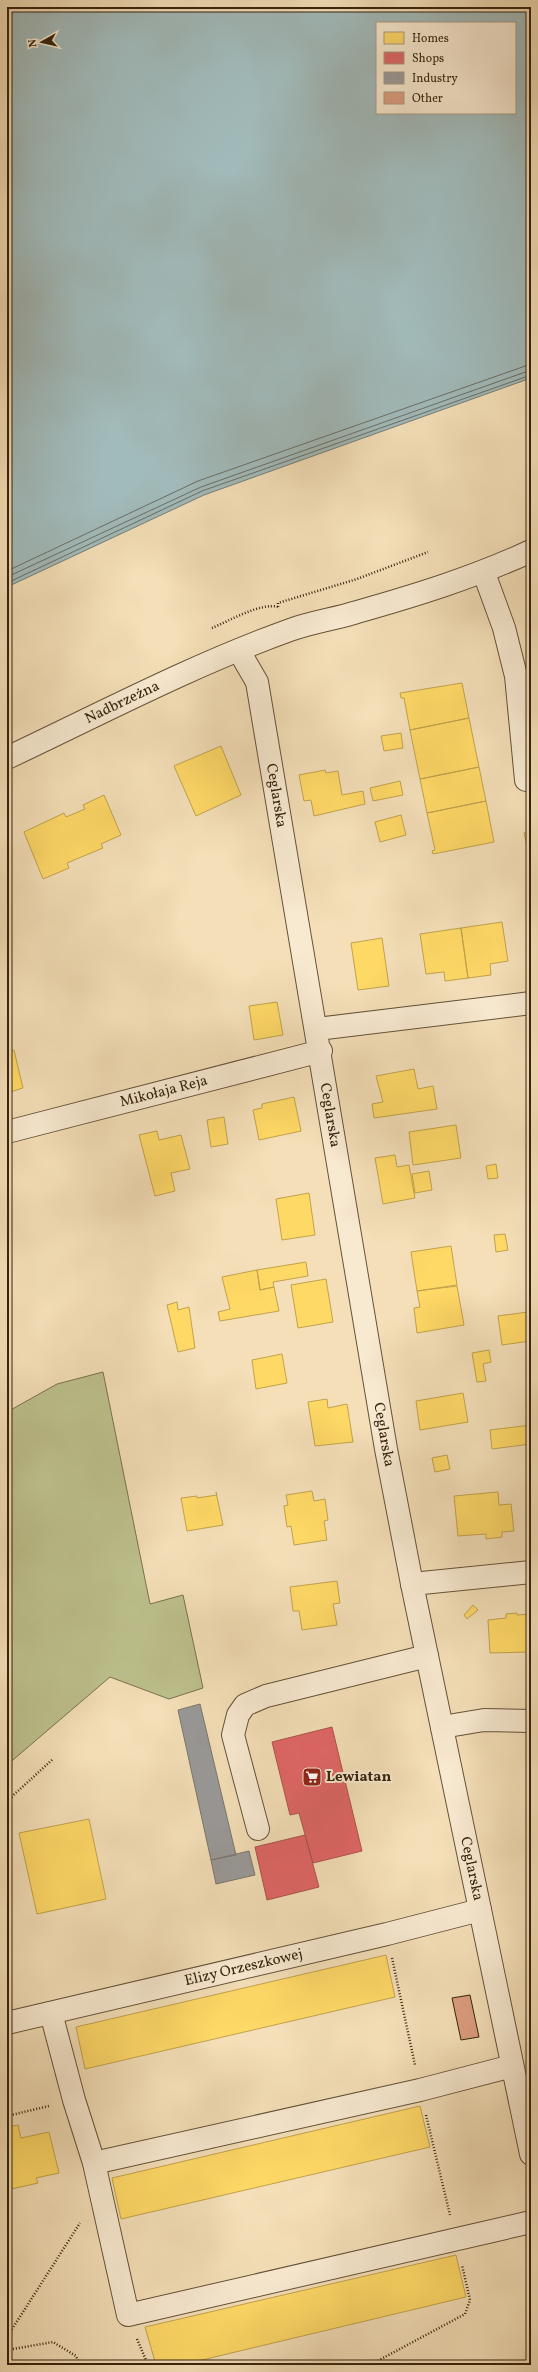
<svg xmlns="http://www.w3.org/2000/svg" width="538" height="2372" viewBox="0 0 538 2372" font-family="Vollkorn,serif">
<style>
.green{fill:#bdc18d;stroke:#79724e}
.water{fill:#a1baba;stroke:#767e75;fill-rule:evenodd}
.homes{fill:#ffd966;stroke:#c2a24c}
.shops{fill:#e06666;stroke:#ad524c}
.industry{fill:#999;stroke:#7b766f}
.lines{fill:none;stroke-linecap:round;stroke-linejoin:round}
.shore{stroke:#6b6e64;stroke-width:1}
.building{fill:#dc9e80;stroke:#35230e}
.minor-casing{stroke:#655238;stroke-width:24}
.path{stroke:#35230e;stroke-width:2.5;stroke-dasharray:1 2;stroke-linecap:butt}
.minor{stroke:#f8ead1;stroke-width:22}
.labels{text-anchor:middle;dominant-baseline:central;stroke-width:4;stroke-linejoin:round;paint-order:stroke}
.street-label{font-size:15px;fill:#35230e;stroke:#f8ead1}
.poi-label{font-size:15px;font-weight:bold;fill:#35230e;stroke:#f8ead1;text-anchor:start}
</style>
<rect width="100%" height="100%" fill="#f4dfb8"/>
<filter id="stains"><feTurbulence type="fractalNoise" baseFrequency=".005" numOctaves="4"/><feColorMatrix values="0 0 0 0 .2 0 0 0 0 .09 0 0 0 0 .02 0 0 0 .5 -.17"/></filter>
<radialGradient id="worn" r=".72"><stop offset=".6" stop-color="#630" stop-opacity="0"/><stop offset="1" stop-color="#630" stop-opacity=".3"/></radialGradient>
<path class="green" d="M 103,1372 L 150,1604 L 183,1595 L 203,1688 L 169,1699 L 110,1677 L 7,1765 L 7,1412 L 57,1384 Z"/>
<path class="water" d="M 7,7 L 531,7 L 531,378 L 204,495 L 7,587 ZM 377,23 L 515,23 L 515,113 L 377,113 Z"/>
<path class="homes" d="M 462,683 L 469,718 L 410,730 L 404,698 L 401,698 L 400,693 Z
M 469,718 L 479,767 L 420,779 L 410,730 Z
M 401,733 L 403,748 L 384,751 L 381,736 Z
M 221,746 L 241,795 L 196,816 L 174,766 Z
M 479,767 L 486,801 L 427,813 L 420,779 Z
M 325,770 L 326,773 L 338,771 L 342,795 L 363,791 L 365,804 L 314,816 L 311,800 L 304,801 L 299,775 Z
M 400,781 L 403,795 L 373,801 L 370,788 Z
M 104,795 L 121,835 L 101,844 L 103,848 L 67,863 L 69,868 L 43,879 L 24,832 L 64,813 L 66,817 L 85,809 L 83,805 Z
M 486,801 L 494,842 L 433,854 L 432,851 L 435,850 L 427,813 Z
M 401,815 L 406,835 L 380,842 L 375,822 Z
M 531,832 L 531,849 L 528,850 L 524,833 Z
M 502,922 L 508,961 L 490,964 L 491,975 L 468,978 L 461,928 Z
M 461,928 L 468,978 L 445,981 L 444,972 L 426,974 L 420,934 Z
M 382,938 L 389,986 L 358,990 L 351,943 Z
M 277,1002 L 283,1035 L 254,1040 L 249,1006 Z
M 14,1050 L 23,1088 L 7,1093 L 7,1052 Z
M 414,1069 L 418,1089 L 433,1086 L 437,1109 L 374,1118 L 372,1104 L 383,1102 L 376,1076 Z
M 294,1097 L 301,1131 L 259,1140 L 253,1110 L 262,1108 L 262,1104 Z
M 224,1117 L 228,1144 L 211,1147 L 207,1120 Z
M 456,1125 L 461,1158 L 413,1165 L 409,1132 Z
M 157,1131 L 159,1140 L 181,1135 L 190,1169 L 171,1173 L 175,1191 L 155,1196 L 139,1135 Z
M 395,1155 L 397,1167 L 409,1165 L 415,1198 L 383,1204 L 375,1158 Z
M 496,1164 L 498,1178 L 488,1179 L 486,1166 Z
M 429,1171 L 432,1190 L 415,1193 L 412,1174 Z
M 309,1193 L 315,1235 L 282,1240 L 276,1199 Z
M 505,1234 L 508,1250 L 496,1252 L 494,1235 Z
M 451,1246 L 457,1285 L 417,1291 L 411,1252 Z
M 306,1262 L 308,1276 L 273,1282 L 274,1287 L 260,1290 L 257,1270 Z
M 257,1270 L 260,1290 L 274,1287 L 279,1311 L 220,1321 L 218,1312 L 230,1309 L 222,1277 Z
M 326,1279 L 333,1322 L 298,1328 L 291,1285 Z
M 457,1286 L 464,1325 L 417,1333 L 414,1308 L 420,1307 L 417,1291 Z
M 177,1302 L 178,1310 L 189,1307 L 195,1348 L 178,1352 L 167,1305 Z
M 528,1312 L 531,1341 L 502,1345 L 498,1316 Z
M 489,1350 L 491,1362 L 483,1364 L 486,1381 L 477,1382 L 472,1353 Z
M 282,1354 L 287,1383 L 256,1389 L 252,1360 Z
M 463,1393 L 468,1422 L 420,1430 L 416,1401 Z
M 327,1399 L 328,1408 L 347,1404 L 353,1442 L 315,1446 L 308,1402 Z
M 531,1425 L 531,1444 L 492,1449 L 490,1430 Z
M 447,1455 L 450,1469 L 435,1472 L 432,1458 Z
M 312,1491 L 314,1501 L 325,1499 L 328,1520 L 324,1521 L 327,1540 L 294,1545 L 291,1526 L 287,1527 L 284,1506 L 288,1505 L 286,1495 Z
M 216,1492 L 223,1525 L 187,1531 L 181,1498 L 197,1496 L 197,1498 L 217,1495 Z
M 498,1492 L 499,1505 L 511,1504 L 514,1531 L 502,1532 L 502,1537 L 486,1539 L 486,1534 L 458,1536 L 454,1496 Z
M 337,1581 L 340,1603 L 333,1604 L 337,1625 L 302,1630 L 299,1611 L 293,1611 L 290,1587 Z
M 473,1605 L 478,1610 L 467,1619 L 464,1615 Z
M 517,1613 L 517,1615 L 531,1614 L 531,1652 L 490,1653 L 488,1620 L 506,1618 L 506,1614 Z
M 89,1819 L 106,1899 L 37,1914 L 19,1833 Z
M 386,1955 L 395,1997 L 85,2069 L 76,2027 Z
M 420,2106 L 430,2147 L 121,2219 L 112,2178 Z
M 18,2125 L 21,2138 L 49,2132 L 59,2173 L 36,2178 L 38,2183 L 7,2190 L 7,2127 Z
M 456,2255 L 466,2297 L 181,2365 L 156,2365 L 145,2327 Z"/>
<path class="shops" d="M 332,1727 L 362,1851 L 313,1863 L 299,1813 L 290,1815 L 272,1742 Z
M 305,1835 L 319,1887 L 267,1900 L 255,1847 Z"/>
<path class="industry" d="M 200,1704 L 236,1855 L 211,1860 L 178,1710 Z
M 249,1851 L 255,1875 L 216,1884 L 211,1860 Z"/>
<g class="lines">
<path class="shore" d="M 7,571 L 198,481 L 531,364
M 7,577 L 201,487 L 531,370
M 7,583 L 202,491 L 531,375"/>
</g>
<path class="building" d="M 470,1995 L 479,2037 L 461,2040 L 452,1998 Z"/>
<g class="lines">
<defs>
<g id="minor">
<path d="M 484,573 L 504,628 L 516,676 L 526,780"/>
<path id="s1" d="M 239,651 L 257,682 L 386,1449 L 412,1584 L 531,2154"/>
<path id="s2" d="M 7,758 C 100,714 193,665 290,630 C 312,622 335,619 357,612 C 417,595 475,577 531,551"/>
<path d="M 317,1029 L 531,1003"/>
<path id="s3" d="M 7,1132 L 321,1051"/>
<path d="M 412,1584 L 531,1572"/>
<path d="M 442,1727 L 484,1720 L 531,1721"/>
<path d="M 258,1829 L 233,1735 L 238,1715 L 245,1705 L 266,1696 L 427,1656"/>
<path d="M 51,2013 L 74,2100 L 94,2163"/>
<path id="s4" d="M 7,2023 L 387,1934 L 480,1910"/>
<path d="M 512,2066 L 420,2090 L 94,2163 L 128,2315 L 531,2222"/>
</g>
</defs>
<use href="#minor" class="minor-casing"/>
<path class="path" d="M 278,607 L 278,603 L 357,579 L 428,552
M 212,628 C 229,621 261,602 278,607
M 7,1801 L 53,1759
M 392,1958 L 415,2065
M 7,2111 L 9,2115
M 426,2115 L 450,2215
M 7,2116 L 49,2106
M 7,2337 L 80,2223
M 137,2339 L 148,2365
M 7,2350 L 53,2342 L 76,2356 L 80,2365
M 370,2365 L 465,2314 L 470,2300 L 462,2265"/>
<use href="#minor" class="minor"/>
</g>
<defs>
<symbol id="supermarket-square" viewBox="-11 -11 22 22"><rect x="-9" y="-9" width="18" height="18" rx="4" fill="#8f2418" stroke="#f8ead1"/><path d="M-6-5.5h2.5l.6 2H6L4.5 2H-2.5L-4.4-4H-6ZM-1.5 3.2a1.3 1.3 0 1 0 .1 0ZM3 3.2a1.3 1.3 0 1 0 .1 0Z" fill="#fff"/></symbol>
</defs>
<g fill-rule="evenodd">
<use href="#supermarket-square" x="301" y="1766" width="22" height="22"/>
</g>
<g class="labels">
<g class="street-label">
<text stroke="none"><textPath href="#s2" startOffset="128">Nadbrzeżna</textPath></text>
<text stroke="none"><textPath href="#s1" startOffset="151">Ceglarska</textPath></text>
<text stroke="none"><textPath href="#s3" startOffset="162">Mikołaja Reja</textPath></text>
<text stroke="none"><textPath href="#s1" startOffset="475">Ceglarska</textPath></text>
<text stroke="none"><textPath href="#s1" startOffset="799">Ceglarska</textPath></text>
<text stroke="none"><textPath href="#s1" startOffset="1242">Ceglarska</textPath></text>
<text stroke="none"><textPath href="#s4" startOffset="243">Elizy Orzeszkowej</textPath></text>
</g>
<g class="poi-label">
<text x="326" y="1777">Lewiatan</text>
</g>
</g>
<rect width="538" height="2372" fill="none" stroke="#f4dfb8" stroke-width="24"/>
<rect x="8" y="8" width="522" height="2356" fill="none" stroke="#35230e" stroke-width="2"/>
<rect x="12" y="12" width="514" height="2348" fill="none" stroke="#35230e"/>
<rect x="376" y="22" width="140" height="92" fill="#f8ead1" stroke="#aa9a83"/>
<rect x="384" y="32" width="20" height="12" fill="#ffd966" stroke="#aa9a83"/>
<text x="412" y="42" font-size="12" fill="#35230e">Homes</text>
<rect x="384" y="52" width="20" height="12" fill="#e06666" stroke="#aa9a83"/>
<text x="412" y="62" font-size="12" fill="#35230e">Shops</text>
<rect x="384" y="72" width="20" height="12" fill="#999999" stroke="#aa9a83"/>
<text x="412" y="82" font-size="12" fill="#35230e">Industry</text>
<rect x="384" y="92" width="20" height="12" fill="#dc9e80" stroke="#aa9a83"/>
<text x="412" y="102" font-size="12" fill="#35230e">Other</text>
<g transform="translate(42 42) rotate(262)" stroke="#f8ead1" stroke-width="3" paint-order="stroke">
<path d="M0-3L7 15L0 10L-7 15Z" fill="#35230e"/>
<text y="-6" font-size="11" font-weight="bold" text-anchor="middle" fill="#35230e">N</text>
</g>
<rect width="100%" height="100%" filter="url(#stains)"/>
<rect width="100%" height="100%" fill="url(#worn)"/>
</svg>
